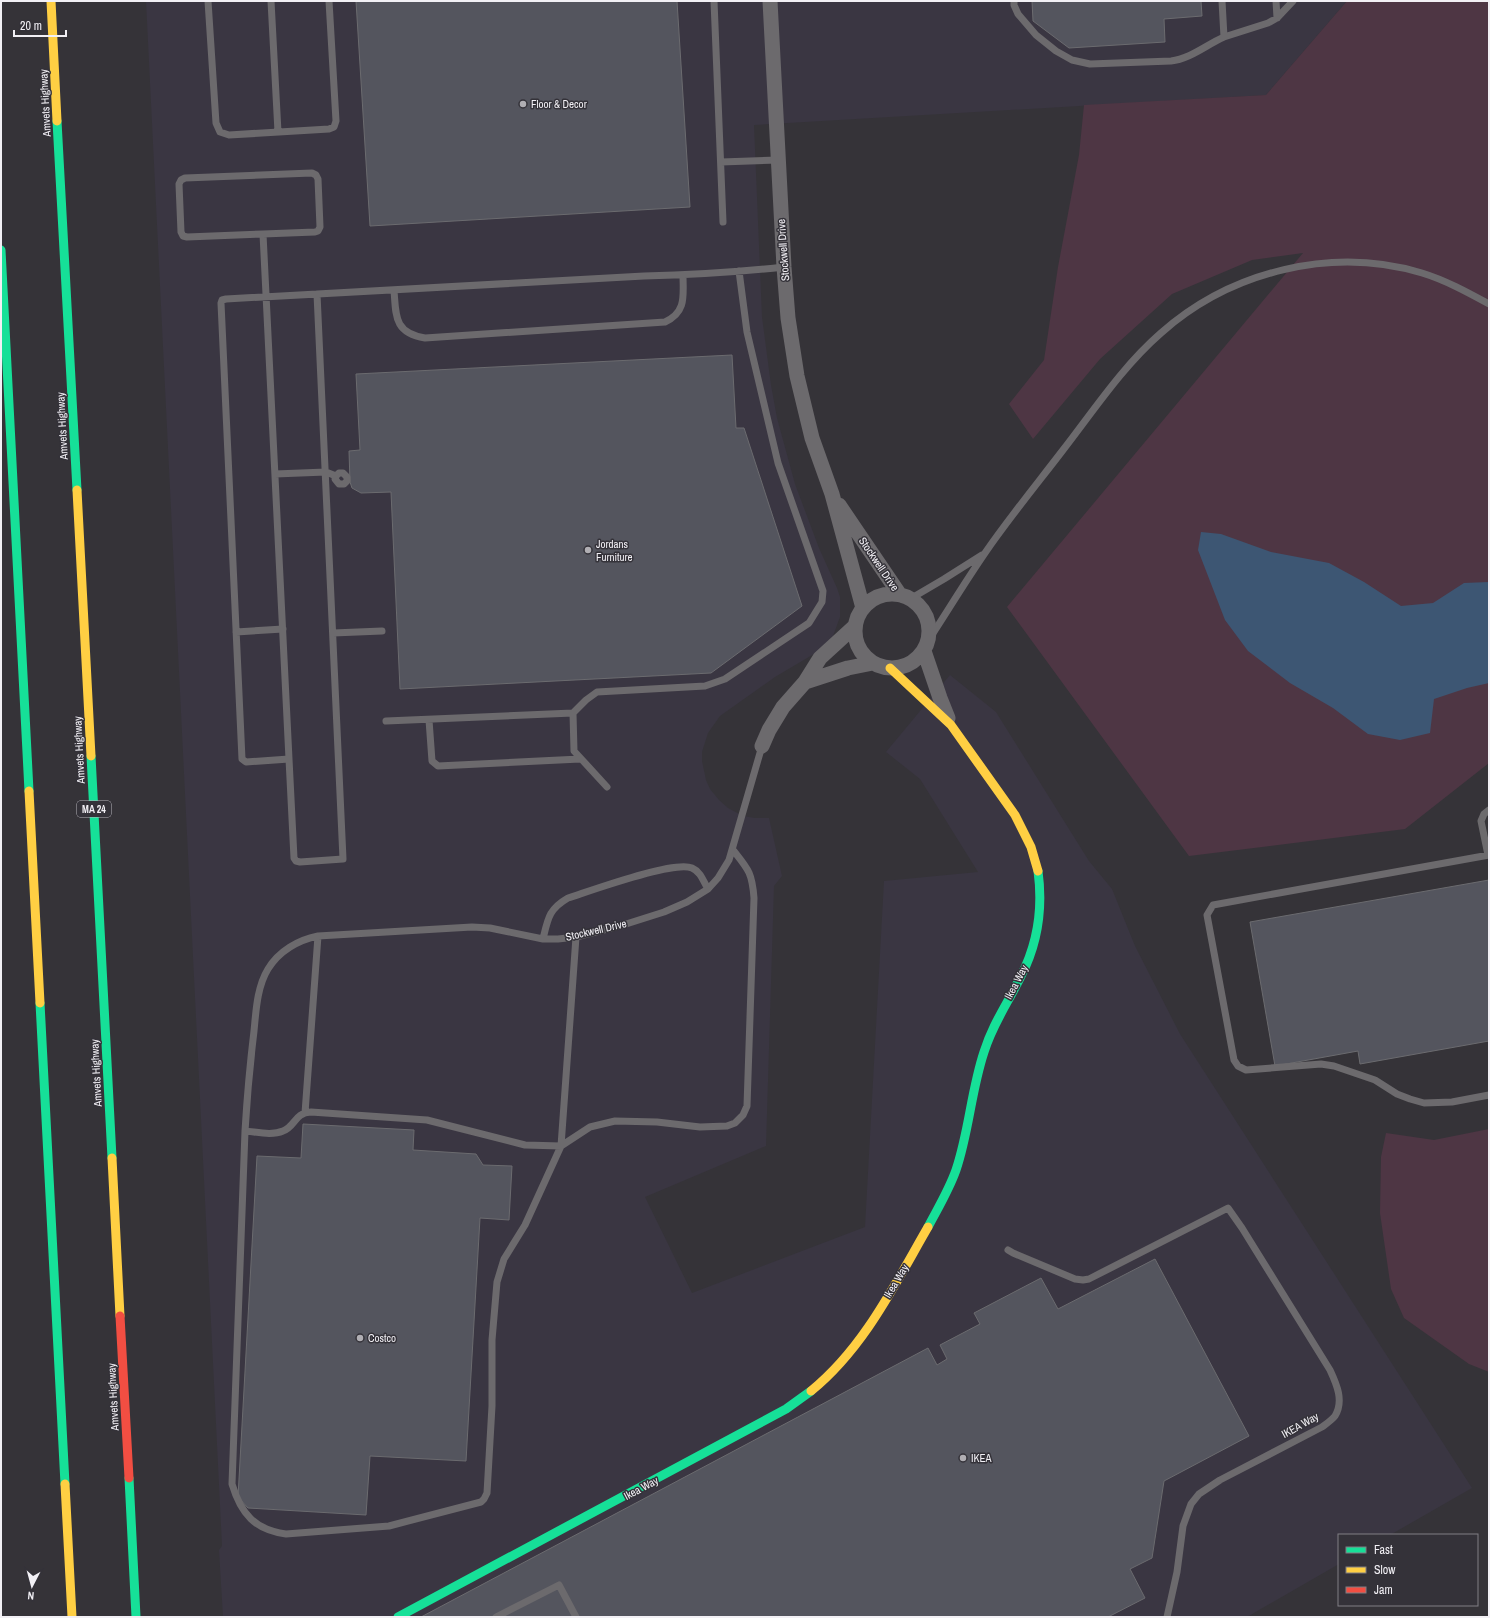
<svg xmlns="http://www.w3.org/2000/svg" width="1490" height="1618" viewBox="0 0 1490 1618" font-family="'Archivo Narrow',sans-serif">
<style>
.built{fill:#3a3642}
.green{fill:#4e3644}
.water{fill:#3d5673}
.building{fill:#54555e;stroke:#6b6b6f}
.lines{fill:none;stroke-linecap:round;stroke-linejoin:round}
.lane{stroke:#6c6a6d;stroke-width:7}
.street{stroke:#6c6a6d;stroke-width:15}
.fast{stroke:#16e098;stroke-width:9}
.slow{stroke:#ffcf43;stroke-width:9}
.jam{stroke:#f24e42;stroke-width:9}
.poi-dot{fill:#b0aeb3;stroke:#343239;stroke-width:1.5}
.labels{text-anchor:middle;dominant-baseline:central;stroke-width:3;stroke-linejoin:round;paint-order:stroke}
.shield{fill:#343239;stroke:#b9b7bd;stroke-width:1}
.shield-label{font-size:10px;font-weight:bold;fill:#f2f0f5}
.street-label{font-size:11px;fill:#f2f0f5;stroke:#343239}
.poi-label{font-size:11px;fill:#f2f0f5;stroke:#343239;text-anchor:start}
</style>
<rect width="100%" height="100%" fill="#353338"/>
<path class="built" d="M 146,1 L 1347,1 L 1266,95 L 754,125 L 762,317 L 771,385 L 777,418 L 795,484 L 819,548 L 837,588 L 840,597 L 840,617 L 833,636 L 819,651 L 775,677 L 720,716 L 708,733 L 702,752 L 702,761 L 706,780 L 710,789 L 719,800 L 728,808 L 743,816 L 755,818 L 769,818 L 782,876 L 774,886 L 766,1146 L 645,1197 L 692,1293 L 865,1227 L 884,881 L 978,872 L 920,779 L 886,752 L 950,675 L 996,712 L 1089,861 L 1112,889 L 1135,946 L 1180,1034 L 1472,1488 L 1390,1535 L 1339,1535 L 1339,1564 L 1247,1617 L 223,1617 L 219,1550 L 222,1546 Z"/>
<path class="green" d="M 1347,1 L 1489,1 L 1489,763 L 1405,829 L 1189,856 L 1007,607 L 1303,253 L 1252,260 L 1172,294 L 1100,359 L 1033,439 L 1009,404 L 1044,360 L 1058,267 L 1079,155 L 1084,105 L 1266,95 Z
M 1489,1129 L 1489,1372 L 1469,1364 L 1404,1318 L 1391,1289 L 1380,1213 L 1381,1157 L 1386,1133 L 1434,1140 Z"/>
<path class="water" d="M 1201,532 L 1221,534 L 1271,552 L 1329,563 L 1364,582 L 1401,606 L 1433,603 L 1464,583 L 1489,582 L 1489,683 L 1467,688 L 1434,699 L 1430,733 L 1400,740 L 1368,734 L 1333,708 L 1290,683 L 1248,651 L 1225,620 L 1198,550 Z"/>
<path class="building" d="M 356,1 L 677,1 L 690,207 L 370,226 Z
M 1032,1 L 1201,1 L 1202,16 L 1164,19 L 1165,42 L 1069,48 L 1033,21 Z
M 732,355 L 736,428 L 744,428 L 802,606 L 711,673 L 400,689 L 391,492 L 361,493 L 352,488 L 350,482 L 349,451 L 360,450 L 356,374 Z
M 1489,880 L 1489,1041 L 1360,1064 L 1358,1051 L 1275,1066 L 1250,922 Z
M 303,1124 L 414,1130 L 413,1150 L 476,1154 L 483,1165 L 512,1166 L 509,1220 L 480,1218 L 466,1461 L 370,1456 L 366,1515 L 248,1508 L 238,1497 L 257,1156 L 301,1158 Z
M 1155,1259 L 1249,1436 L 1164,1481 L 1152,1558 L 1130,1569 L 1145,1598 L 1108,1617 L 421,1617 L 928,1348 L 937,1365 L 947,1359 L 940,1345 L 980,1324 L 974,1313 L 1041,1278 L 1058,1309 Z"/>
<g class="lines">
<path class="lane" d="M 208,1 L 216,123 L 220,132 L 229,135 L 329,129 L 334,127 L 336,121 L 329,1
M 271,1 L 278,132
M 714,1 L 723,222
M 1014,1 L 1014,5 L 1018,14 L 1036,35 L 1056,51 L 1072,60 L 1090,64 L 1171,61 C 1190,59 1206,45 1224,37 L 1222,1
M 1276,1 L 1277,18
M 1224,37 L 1268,23 L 1277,18 L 1293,1
M 721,162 L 778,160
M 263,234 L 315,232 L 318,231 L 320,227 L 318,179 L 316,175 L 312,173 L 185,178 L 181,180 L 179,184 L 181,232 L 183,236 L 187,237 L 263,234 L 289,759
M 394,290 C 396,316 394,333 425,338 L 665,322 C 687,312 683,295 683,275
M 317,294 L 343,859 L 300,862 L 296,861 L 294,858 L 289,759 L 246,762 L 242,759 L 221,303 L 222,300 L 226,299 L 644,276 C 691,275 738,272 784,267
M 275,474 L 326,472 L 336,476 L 339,473 L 343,473 L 347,477 L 347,481 L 344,484 L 339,484 L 335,479 L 336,476
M 910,599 L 944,579 L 982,555
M 236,632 L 283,629
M 333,633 L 382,631
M 928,641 C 947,612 965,582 985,553 C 1009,518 1037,484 1063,450 C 1094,410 1123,366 1161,333 C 1231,271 1332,246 1422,273 C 1445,280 1467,292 1489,304
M 573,713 L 586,700 L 597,692 L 705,686 L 725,679 L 809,623 L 822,602 L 823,591 L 778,463 L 747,332 L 739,271
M 429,720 L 432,761 L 438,766 L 580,759
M 386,721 L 573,713 L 574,751 L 607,787
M 733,850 C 748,869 752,872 754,898 L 747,1106 L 743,1115 L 735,1123 L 727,1126 L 700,1127 L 657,1122 L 615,1121 L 590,1127 L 561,1146 L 525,1145 L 427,1120 L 311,1112 C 294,1113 296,1126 283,1131 C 272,1136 257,1132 245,1131 C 247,1098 250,1064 254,1031 C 256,1011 257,987 268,969 C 279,951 298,940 318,936 L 472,927 L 490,928 L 543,939 L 558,939 L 576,937 L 623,925 L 664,912 L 687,902 L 708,889 L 718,878 L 729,860 L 762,746
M 1488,855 L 1481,821 L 1484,814 L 1489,810
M 1489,855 L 1213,905 L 1207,915 L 1234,1060 L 1238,1066 L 1246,1070 L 1321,1064 L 1334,1066 L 1375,1080 L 1397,1094 L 1410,1099 L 1424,1103 L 1452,1102 L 1489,1095
M 543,939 C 548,918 549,909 568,898 C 590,891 674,860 692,868 C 701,872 703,881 708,889
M 305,1113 L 318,936
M 245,1131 L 232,1484 C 241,1514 255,1530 286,1534 L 389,1526 L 481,1502 L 484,1499 L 487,1493 L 492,1406 L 492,1340 L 497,1282 L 504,1259 L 525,1225 L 561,1146 L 576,937
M 1008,1250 L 1013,1253 L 1075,1279 L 1083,1280 L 1089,1279 L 1228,1208 L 1242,1228 L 1330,1370 C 1337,1385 1344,1401 1335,1416 C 1332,1420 1326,1424 1322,1427 L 1220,1480 L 1199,1494 L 1191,1504 L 1183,1526 L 1177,1572 L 1167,1617
M 496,1617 L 559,1585 L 576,1617"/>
<path class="street" d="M 770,1 L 784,267 L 788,318 L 797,376 L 812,438 L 832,494 L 863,608
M 839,505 L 900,595
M855 631a37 37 0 1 1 74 0a37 37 0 1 1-74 0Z
M 924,651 L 940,698 L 948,718
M 805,682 L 848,668 L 873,663
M 762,746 L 769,730 L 783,707 L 805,682 L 820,658 L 855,626"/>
<path class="fast" d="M 57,121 L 77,490
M 1,250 L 29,791
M 91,756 L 112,1158
M 40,1003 L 65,1484
M 928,1227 C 938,1208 949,1190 956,1170 C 969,1132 971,1091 984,1052 C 993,1023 1008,1003 1021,976 C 1038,943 1043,908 1038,871
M 129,1478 L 136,1617
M 398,1617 L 786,1409 L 811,1391"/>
<path class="slow" d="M 51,1 L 57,121
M 77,490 L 91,756
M 890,668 L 951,725 L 1015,815 L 1031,847 L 1038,871
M 29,791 L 40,1003
M 112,1158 L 120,1316
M 811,1391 C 864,1348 895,1284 928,1227
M 65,1484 L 72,1617"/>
<path class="jam" d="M 120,1316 L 129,1478"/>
</g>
<g class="poi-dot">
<circle cx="523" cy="104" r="4"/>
<circle cx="588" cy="550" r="4"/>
<circle cx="360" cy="1338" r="4"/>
<circle cx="963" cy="1458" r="4"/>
</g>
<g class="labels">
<rect class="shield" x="77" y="801" width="34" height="16" rx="3"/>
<g class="shield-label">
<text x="94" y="809">MA 24</text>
</g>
<g class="street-label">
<text transform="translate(45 103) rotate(-93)">Amvets Highway</text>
<text transform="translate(783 250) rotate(-94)">Stockwell Drive</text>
<text transform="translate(62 426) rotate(-93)">Amvets Highway</text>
<text transform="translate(879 564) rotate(56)">Stockwell Drive</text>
<text transform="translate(79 750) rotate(-93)">Amvets Highway</text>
<text transform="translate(596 930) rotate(-13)">Stockwell Drive</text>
<text transform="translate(1016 982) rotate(-62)">Ikea Way</text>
<text transform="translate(96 1073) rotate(-93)">Amvets Highway</text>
<text transform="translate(896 1281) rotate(-59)">Ikea Way</text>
<text transform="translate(113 1397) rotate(-93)">Amvets Highway</text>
<text transform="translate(1300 1425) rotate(-29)">IKEA Way</text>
<text transform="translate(641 1488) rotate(-28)">Ikea Way</text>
</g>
<g class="poi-label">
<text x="531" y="104">Floor &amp; Decor</text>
<text x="596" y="544">Jordans<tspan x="596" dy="13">Furniture</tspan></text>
<text x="368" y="1338">Costco</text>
<text x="971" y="1458">IKEA</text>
</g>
</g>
<rect width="1490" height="1618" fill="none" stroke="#f2f0f5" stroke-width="4"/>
<rect x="1338" y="1534" width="140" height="72" fill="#343239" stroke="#807e84"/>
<rect x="1346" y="1547" width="20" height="6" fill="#16e098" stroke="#807e84"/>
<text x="1374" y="1554" font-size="12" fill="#f2f0f5">Fast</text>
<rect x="1346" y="1567" width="20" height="6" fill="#ffcf43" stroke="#807e84"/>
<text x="1374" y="1574" font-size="12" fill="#f2f0f5">Slow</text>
<rect x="1346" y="1587" width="20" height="6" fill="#f24e42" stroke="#807e84"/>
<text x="1374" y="1594" font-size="12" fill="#f2f0f5">Jam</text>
<g transform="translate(32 1586) rotate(186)" stroke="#343239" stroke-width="3" paint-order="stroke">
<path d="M0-3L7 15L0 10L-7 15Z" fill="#f2f0f5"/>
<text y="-6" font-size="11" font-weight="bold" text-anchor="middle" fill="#f2f0f5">N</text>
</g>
<path d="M14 30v6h52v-6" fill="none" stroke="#f2f0f5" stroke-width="2"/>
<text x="20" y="30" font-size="12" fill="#f2f0f5" stroke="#343239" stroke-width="3" paint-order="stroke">20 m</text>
</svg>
